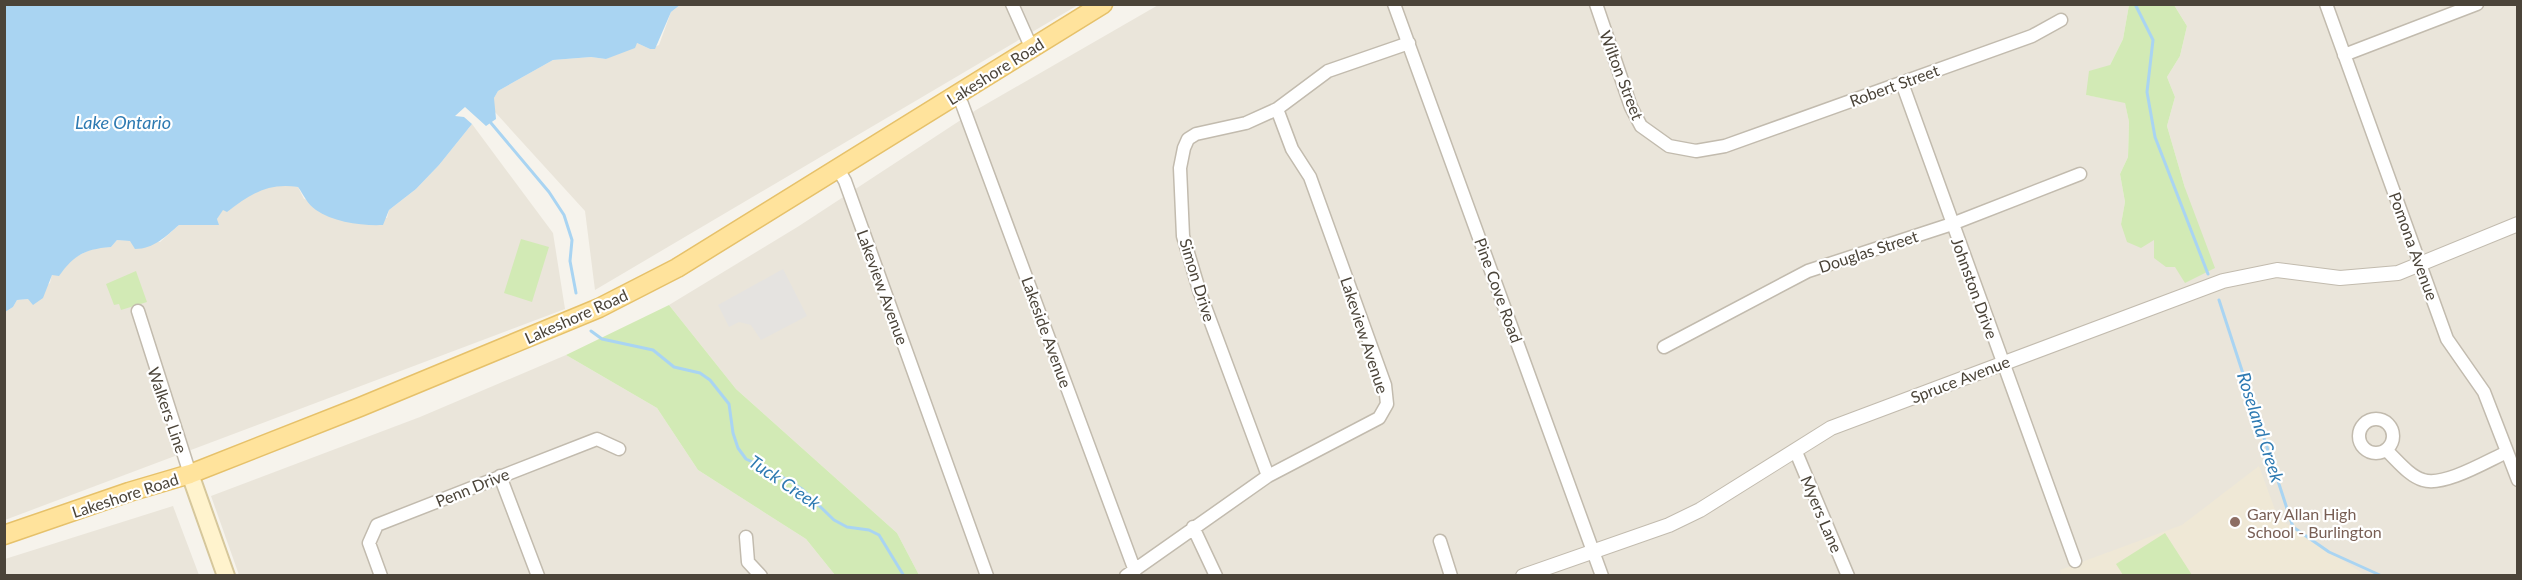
<svg xmlns="http://www.w3.org/2000/svg" width="2522" height="580" viewBox="0 0 2522 580" font-family="Lato,sans-serif">
<style>
.residential{fill:#eae5da}
.education{fill:#efe8d6}
.green{fill:#d2eab5}
.parking{fill:#e5e3e0}
.water{fill:#a9d4f2}
.lines{fill:none;stroke-linecap:round;stroke-linejoin:round}
.stream{stroke:#a9d4f2;stroke-width:3}
.minor-casing{stroke:#c2bbae;stroke-width:15}
.tertiary-casing{stroke:#c2bbae;stroke-width:16}
.secondary-casing{stroke:#d6c79b;stroke-width:20}
.primary-casing{stroke:#e6c16a;stroke-width:21}
.minor{stroke:#fff;stroke-width:12}
.tertiary{stroke:#fff;stroke-width:14}
.secondary{stroke:#fff3cd;stroke-width:16}
.primary{stroke:#ffe39c;stroke-width:18}
.education-dot{fill:#8d6e63;stroke:#fff;stroke-width:2}
.labels{text-anchor:middle;dominant-baseline:central;stroke-width:4.5;stroke-linejoin:round;paint-order:stroke}
.street-label{font-size:16px;fill:#4b4439;stroke:#fff}
.education-label{font-size:16px;fill:#785e54;stroke:#fff;text-anchor:start}
.water-label{font-size:18px;font-style:italic;fill:#2e7ab2;stroke:#fff}
</style>
<rect width="100%" height="100%" fill="#f6f3ec"/>
<path class="residential" d="M 1160,4 L 2129,5 L 2123,39 L 2110,65 L 2086,95 L 2125,102 L 2129,122 L 2128,157 L 2120,174 L 2125,202 L 2121,224 L 2155,240 L 2154,258 L 2185,188 L 2167,126 L 2175,97 L 2167,77 L 2180,56 L 2187,26 L 2174,5 L 2517,5 L 2517,575 L 919,575 L 897,533 L 736,389 L 669,305 L 799,226 L 976,110 Z
M 680,5 L 1078,5 L 595,290 L 585,211 L 494,111 L 494,98 L 498,91 L 553,60 L 591,57 L 606,59 L 637,43 L 650,49 L 659,45 L 671,12 Z
M 472,124 L 553,233 L 565,309 L 5,520 L 5,312 L 13,307 L 17,300 L 28,299 L 50,283 L 52,274 L 59,275 L 71,259 L 94,248 L 111,247 L 117,240 L 160,242 L 179,225 L 218,224 L 217,219 L 223,209 L 232,208 L 244,198 L 260,190 L 281,184 L 298,187 L 304,199 L 387,218 L 389,210 L 416,189 L 439,165 Z
M 566,355 L 657,408 L 698,470 L 806,539 L 835,575 L 239,575 L 211,496 L 420,417 Z
M 173,506 L 199,575 L 5,575 L 5,559 Z"/>
<path class="education" d="M 2259,466 L 2278,518 L 2365,575 L 2061,576 L 2060,570 L 2182,525 Z"/>
<path class="green" d="M 2129,5 L 2174,5 L 2187,26 L 2180,56 L 2167,77 L 2175,97 L 2167,126 L 2185,188 L 2215,268 L 2185,283 L 2175,267 L 2166,267 L 2154,258 L 2154,240 L 2141,248 L 2127,242 L 2121,224 L 2125,202 L 2120,174 L 2128,157 L 2129,122 L 2125,103 L 2086,95 L 2089,71 L 2110,65 L 2123,39 Z
M 521,239 L 549,247 L 532,302 L 504,293 Z
M 136,271 L 147,302 L 121,310 L 119,304 L 114,305 L 106,284 Z
M 669,305 L 736,389 L 897,533 L 919,575 L 835,575 L 806,539 L 698,470 L 657,408 L 566,355 Z
M 2165,533 L 2192,575 L 2123,575 L 2116,564 Z"/>
<path class="parking" d="M 783,269 L 807,316 L 761,340 L 751,325 L 739,322 L 729,327 L 718,305 Z"/>
<path class="water" d="M 5,4 L 680,4 L 680,5 L 671,12 L 655,49 L 650,49 L 637,43 L 635,48 L 606,59 L 591,57 L 553,60 L 498,91 L 494,98 L 496,119 L 486,126 L 465,107 L 455,116 L 464,117 L 472,124 L 439,165 L 416,189 L 389,210 L 383,225 C 362,226 333,222 316,210 C 307,204 304,195 298,187 C 268,182 249,195 227,212 L 223,210 L 217,219 L 219,225 L 179,225 C 166,236 154,249 135,249 L 130,241 L 117,240 L 111,247 C 85,249 74,255 59,276 L 52,275 L 43,298 L 33,305 L 28,299 L 17,300 L 13,307 L 5,312 Z"/>
<g class="lines">
<path class="stream" d="M 2135,4 L 2153,40 L 2147,92 L 2155,137 L 2208,274
M 491,123 L 549,192 L 564,215 L 572,240 L 570,261 L 576,293
M 2219,300 L 2293,527 L 2329,552 L 2382,576
M 591,331 L 602,339 L 653,350 L 674,367 L 700,373 L 710,380 L 729,404 L 733,433 L 738,448 L 746,459 L 774,472 L 802,489 L 834,520 L 847,527 L 869,530 L 879,535 L 904,576"/>
<defs>
<path id="minor" d="M 1012,4 L 1032,49
M 1394,4 L 1602,576
M 1596,4 L 1631,107 L 1641,126 L 1669,146 L 1696,151 L 1725,146 L 2032,36 L 2061,20
M 2326,4 L 2447,339 L 2484,392 L 2518,480
M 2344,55 L 2477,4
M 1902,83 L 2075,561
M 956,95 L 962,104 L 1135,571
M 838,169 L 845,181 L 987,576
M 138,311 L 190,474
M 1664,347 L 1808,271 L 1952,224 L 2080,174
M2359 436a17 17 0 1 1 34 0a17 17 0 1 1-34 0Z
M 2386,450 C 2397,460 2409,476 2423,480 C 2444,487 2487,461 2507,452
M 1796,452 L 1848,576
M 500,476 L 538,576
M 1268,476 L 1200,293 L 1183,236 L 1180,168 L 1184,148 L 1188,139 L 1196,134 L 1246,123 L 1277,109 L 1328,71 L 1409,43
M 1193,527 L 1216,576
M 746,537 L 748,562 L 761,576
M 1440,541 L 1451,576
M 381,576 L 369,543 L 377,525 L 597,439 L 619,449
M 1126,576 L 1268,476 L 1379,418 L 1387,404 L 1385,385 L 1310,177 L 1292,149 L 1277,109"/>
<path id="tertiary" d="M 1523,576 L 1669,525 L 1700,510 L 1831,428 L 2223,281 L 2277,270 L 2340,278 L 2398,273 L 2518,224"/>
<path id="secondary" d="M 190,474 L 226,576"/>
<path id="primary" d="M 4,535 L 129,492 L 190,474 L 360,407 L 599,308 L 677,268 L 1103,4"/>
</defs>
<use href="#minor" class="minor-casing"/>
<use href="#tertiary" class="tertiary-casing"/>
<use href="#secondary" class="secondary-casing"/>
<use href="#primary" class="primary-casing"/>
<use href="#minor" class="minor"/>
<use href="#tertiary" class="tertiary"/>
<use href="#secondary" class="secondary"/>
<use href="#primary" class="primary"/>
</g>
<circle class="education-dot" cx="2235" cy="522" r="6"/>
<g class="labels">
<g class="street-label">
<text transform="translate(995 71) rotate(-32)">Lakeshore Road</text>
<text transform="translate(1622 75) rotate(69)">Wilton Street</text>
<text transform="translate(1894 85) rotate(-20)">Robert Street</text>
<text transform="translate(2414 246) rotate(70)">Pomona Avenue</text>
<text transform="translate(1868 251) rotate(-18)">Douglas Street</text>
<text transform="translate(1198 280) rotate(73)">Simon Drive</text>
<text transform="translate(883 287) rotate(70)">Lakeview Avenue</text>
<text transform="translate(1975 288) rotate(70)">Johnston Drive</text>
<text transform="translate(1499 290) rotate(70)">Pine Cove Road</text>
<text transform="translate(576 316) rotate(-24)">Lakeshore Road</text>
<text transform="translate(1047 332) rotate(70)">Lakeside Avenue</text>
<text transform="translate(1365 335) rotate(72)">Lakeview Avenue</text>
<text transform="translate(1960 379) rotate(-21)">Spruce Avenue</text>
<text transform="translate(168 410) rotate(71)">Walkers Line</text>
<text transform="translate(472 487) rotate(-22)">Penn Drive</text>
<text transform="translate(125 495) rotate(-18)">Lakeshore Road</text>
<text transform="translate(1822 514) rotate(67)">Myers Lane</text>
</g>
<g class="education-label">
<text x="2247" y="513">Gary Allan High<tspan x="2247" dy="18">School - Burlington</tspan></text>
</g>
<g class="water-label">
<text x="123" y="122">Lake Ontario</text>
<text transform="translate(2261 427) rotate(72)">Roseland Creek</text>
<text transform="translate(785 482) rotate(34)">Tuck Creek</text>
</g>
</g>
<rect width="2522" height="580" fill="none" stroke="#4b4439" stroke-width="12"/>
</svg>
